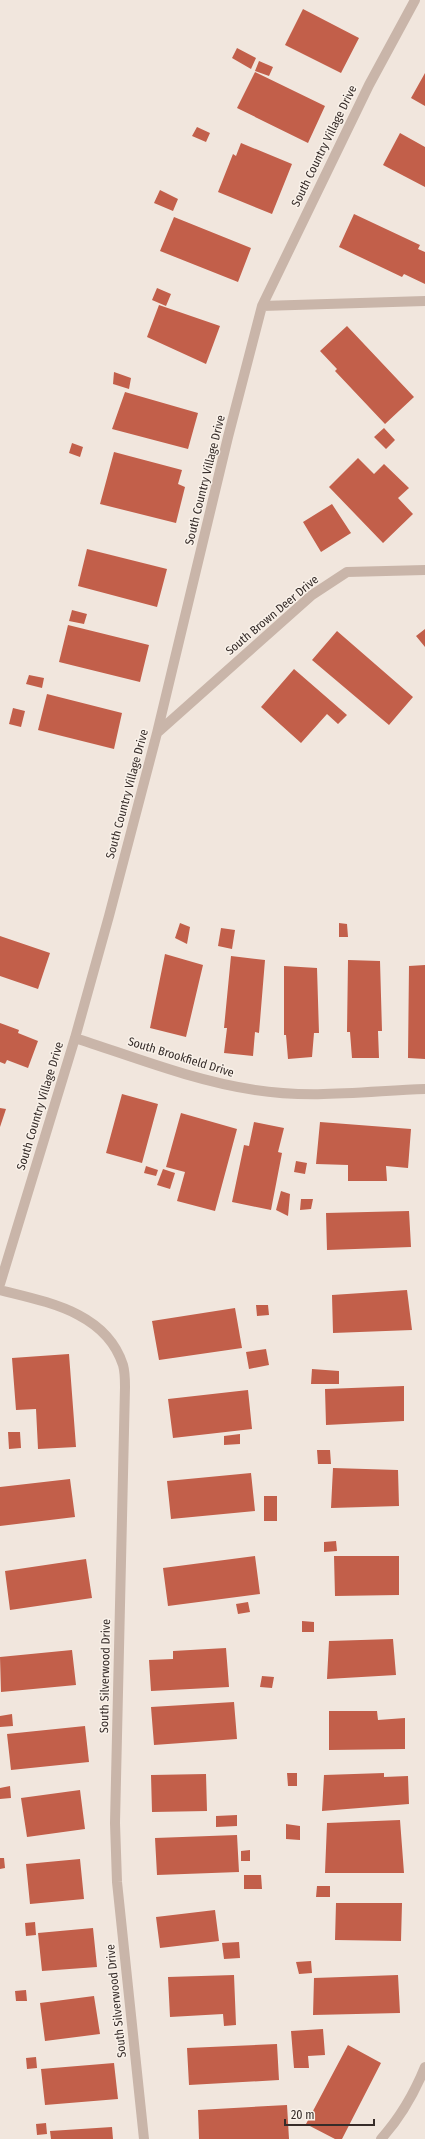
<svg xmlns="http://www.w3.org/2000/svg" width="425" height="2139" viewBox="0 0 425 2139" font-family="'Fira Sans Condensed',sans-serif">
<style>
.building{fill:#c25f4a}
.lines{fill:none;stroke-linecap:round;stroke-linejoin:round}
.minor{stroke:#c9b5a9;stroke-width:10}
.labels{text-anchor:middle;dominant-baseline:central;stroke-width:3;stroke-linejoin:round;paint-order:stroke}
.street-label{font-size:12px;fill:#362c29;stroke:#f9f1e9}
</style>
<rect width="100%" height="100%" fill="#f1e6dd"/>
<path class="building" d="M 303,9 L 359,38 L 341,73 L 285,45 Z
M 237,48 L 256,58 L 251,69 L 232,58 Z
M 259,61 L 273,67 L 269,76 L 255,71 Z
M 255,72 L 325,106 L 308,143 L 237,108 Z
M 425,73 L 425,106 L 411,98 Z
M 197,127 L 210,133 L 206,142 L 192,136 Z
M 400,133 L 425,147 L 425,187 L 383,165 Z
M 241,143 L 292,164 L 272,214 L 218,192 L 233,154 L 236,156 Z
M 160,190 L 178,199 L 173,211 L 154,203 Z
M 354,214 L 420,245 L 418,249 L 425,252 L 425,284 L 404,274 L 402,277 L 339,247 Z
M 174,217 L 251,248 L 238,282 L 160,251 Z
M 157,288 L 171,294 L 166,306 L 152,300 Z
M 159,305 L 220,326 L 206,364 L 147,337 Z
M 347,326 L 414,397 L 385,424 L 335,371 L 337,369 L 320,351 Z
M 114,372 L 131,378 L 129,389 L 113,384 Z
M 125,392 L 198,413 L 188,449 L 112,429 Z
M 384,428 L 395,440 L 386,449 L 374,437 Z
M 72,443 L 83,447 L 80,457 L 69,453 Z
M 114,452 L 182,470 L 178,484 L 185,487 L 176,523 L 100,504 Z
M 358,458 L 374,474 L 384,464 L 409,488 L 398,498 L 413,514 L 383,543 L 329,487 Z
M 332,504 L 351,533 L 321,552 L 303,522 Z
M 87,549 L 167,569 L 157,607 L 78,586 Z
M 72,610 L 87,614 L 84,624 L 69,621 Z
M 68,625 L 149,645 L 140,682 L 59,662 Z
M 425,629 L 425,647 L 416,636 Z
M 337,631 L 413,697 L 389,725 L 312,660 Z
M 294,669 L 347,715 L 338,724 L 327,714 L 301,743 L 261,707 Z
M 29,675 L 44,678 L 42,688 L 26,684 Z
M 47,694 L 122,713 L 114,749 L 38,730 Z
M 13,708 L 25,711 L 21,727 L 9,724 Z
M 180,923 L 190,927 L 187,944 L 175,938 Z
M 339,923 L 347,924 L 348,937 L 339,937 Z
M 221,928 L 235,930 L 232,949 L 218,946 Z
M 0,936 L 50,953 L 38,989 L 0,976 Z
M 165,954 L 203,965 L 186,1037 L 150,1028 Z
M 231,956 L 265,960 L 259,1033 L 255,1032 L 253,1056 L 224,1053 L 227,1028 L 224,1028 Z
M 348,960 L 380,961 L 382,1031 L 378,1031 L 379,1058 L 352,1058 L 350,1032 L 347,1032 Z
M 425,965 L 425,1059 L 408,1058 L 409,966 Z
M 284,966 L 317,968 L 319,1033 L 314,1033 L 312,1057 L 288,1059 L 286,1035 L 284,1035 Z
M 0,1023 L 19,1030 L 18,1033 L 38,1041 L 28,1068 L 7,1060 L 5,1064 L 0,1062 Z
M 122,1094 L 158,1104 L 142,1163 L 106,1153 Z
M 0,1108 L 6,1109 L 0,1127 Z
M 181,1113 L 237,1129 L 215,1211 L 177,1201 L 185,1172 L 166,1167 Z
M 254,1122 L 284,1128 L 278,1152 L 282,1153 L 271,1210 L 232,1202 L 244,1145 L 249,1146 Z
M 320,1122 L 411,1129 L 408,1168 L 386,1166 L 387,1181 L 348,1181 L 348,1165 L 316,1164 Z
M 296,1161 L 307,1163 L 305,1174 L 294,1172 Z
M 146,1166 L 158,1170 L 156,1176 L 144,1173 Z
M 163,1169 L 175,1173 L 170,1189 L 157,1185 Z
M 281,1191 L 290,1194 L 288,1216 L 276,1210 Z
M 301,1199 L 313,1199 L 311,1209 L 300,1210 Z
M 409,1211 L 411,1247 L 327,1250 L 326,1213 Z
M 407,1290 L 412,1330 L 333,1333 L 332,1295 Z
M 256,1305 L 268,1305 L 269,1315 L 257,1316 Z
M 235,1308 L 242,1348 L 159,1360 L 152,1321 Z
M 266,1349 L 269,1365 L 249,1369 L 246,1352 Z
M 69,1354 L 76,1447 L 38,1449 L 36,1409 L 16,1410 L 12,1358 Z
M 312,1369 L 339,1371 L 339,1384 L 311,1384 Z
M 404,1386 L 404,1421 L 326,1425 L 325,1389 Z
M 248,1390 L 252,1429 L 173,1438 L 168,1399 Z
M 8,1432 L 20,1432 L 21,1448 L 9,1449 Z
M 240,1434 L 240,1444 L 224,1445 L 224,1436 Z
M 317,1450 L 330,1450 L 331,1464 L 318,1464 Z
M 333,1468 L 398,1470 L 399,1506 L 331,1508 Z
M 251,1473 L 255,1511 L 171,1519 L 167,1481 Z
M 70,1479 L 75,1517 L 0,1526 L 0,1487 Z
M 264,1496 L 277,1496 L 277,1521 L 264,1521 Z
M 336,1541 L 337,1551 L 324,1552 L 324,1542 Z
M 255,1556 L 260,1594 L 168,1606 L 163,1568 Z
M 334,1556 L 399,1556 L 399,1595 L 335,1596 Z
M 86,1559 L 92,1598 L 10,1610 L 5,1571 Z
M 248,1602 L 250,1612 L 238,1614 L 236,1604 Z
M 302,1621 L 314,1622 L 314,1632 L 302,1632 Z
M 393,1639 L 396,1675 L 327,1679 L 329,1641 Z
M 226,1648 L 229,1687 L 151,1691 L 149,1660 L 173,1659 L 173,1651 Z
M 72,1650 L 76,1685 L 1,1692 L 0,1657 Z
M 262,1676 L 274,1677 L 272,1688 L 260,1687 Z
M 234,1702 L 237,1739 L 154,1745 L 151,1707 Z
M 329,1711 L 377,1711 L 378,1720 L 405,1718 L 405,1749 L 329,1750 Z
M 12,1714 L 13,1726 L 0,1727 L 0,1716 Z
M 85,1726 L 89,1762 L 11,1770 L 7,1734 Z
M 287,1773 L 297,1773 L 297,1786 L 288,1786 Z
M 384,1773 L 384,1777 L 408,1776 L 409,1804 L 322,1811 L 324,1775 Z
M 206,1774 L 207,1811 L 152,1812 L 151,1775 Z
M 10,1786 L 11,1798 L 0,1799 L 0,1788 Z
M 80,1790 L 85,1829 L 27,1837 L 21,1798 Z
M 237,1815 L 237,1826 L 216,1827 L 216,1816 Z
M 400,1820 L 404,1873 L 325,1873 L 327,1823 Z
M 286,1824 L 300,1826 L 300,1840 L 286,1839 Z
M 237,1835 L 239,1872 L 157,1875 L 155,1838 Z
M 250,1850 L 250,1861 L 241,1861 L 241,1851 Z
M 0,1858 L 4,1858 L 5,1868 L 0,1869 Z
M 80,1859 L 84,1899 L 30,1904 L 26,1864 Z
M 244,1875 L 261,1875 L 262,1889 L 244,1889 Z
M 317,1886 L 330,1886 L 330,1897 L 316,1897 Z
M 336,1903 L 402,1903 L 401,1941 L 335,1940 Z
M 215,1910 L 219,1941 L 160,1948 L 156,1917 Z
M 35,1922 L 36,1935 L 26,1936 L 25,1923 Z
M 93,1928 L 97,1967 L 42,1971 L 38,1933 Z
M 239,1942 L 240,1958 L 224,1959 L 222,1943 Z
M 311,1961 L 312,1973 L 299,1974 L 296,1962 Z
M 234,1975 L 236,2025 L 224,2026 L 223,2014 L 170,2017 L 168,1977 Z
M 398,1975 L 400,2013 L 313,2015 L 314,1978 Z
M 26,1990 L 27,2001 L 16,2001 L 15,1991 Z
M 94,1996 L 100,2034 L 45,2041 L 40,2003 Z
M 323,2029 L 325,2055 L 308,2056 L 309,2068 L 294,2068 L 291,2031 Z
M 277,2044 L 279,2080 L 189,2085 L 187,2048 Z
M 348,2045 L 381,2063 L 342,2139 L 335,2139 L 306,2124 Z
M 36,2057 L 37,2068 L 27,2069 L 26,2058 Z
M 114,2063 L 118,2099 L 45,2105 L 41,2069 Z
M 287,2105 L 289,2139 L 199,2139 L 198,2110 Z
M 46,2123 L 47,2134 L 37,2135 L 36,2124 Z
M 112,2127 L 113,2139 L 51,2139 L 50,2131 Z"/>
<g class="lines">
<path class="minor" d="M 262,306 L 425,301
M 157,733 L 312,595 L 347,572 L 425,570
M 75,1038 C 134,1057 194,1081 255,1090 C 311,1099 369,1091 425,1089
M 0,1284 L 75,1038 L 109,916 L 157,733 L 228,437 L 262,306 L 369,85 L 415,0
M 0,1290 C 47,1302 106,1312 123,1365 C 125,1372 125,1380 125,1387 L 115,1823 L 117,1882 L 144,2139
M 381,2139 C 400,2118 414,2094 425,2067"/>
</g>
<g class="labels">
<g class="street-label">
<text transform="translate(324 146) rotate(-64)">South Country Village Drive</text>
<text transform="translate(205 480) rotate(-76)">South Country Village Drive</text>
<text transform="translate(272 615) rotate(-40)">South Brown Deer Drive</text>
<text transform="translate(127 794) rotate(-75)">South Country Village Drive</text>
<text transform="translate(181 1057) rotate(17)">South Brookfield Drive</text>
<text transform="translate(40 1106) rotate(-73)">South Country Village Drive</text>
<text transform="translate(105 1676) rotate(-89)">South Silverwood Drive</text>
<text transform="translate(116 2001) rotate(-96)">South Silverwood Drive</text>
</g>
</g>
<path d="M285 2119v6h89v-6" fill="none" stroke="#362c29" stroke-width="2"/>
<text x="291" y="2119" font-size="12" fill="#362c29" stroke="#f9f1e9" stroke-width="3" paint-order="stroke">20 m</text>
</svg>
